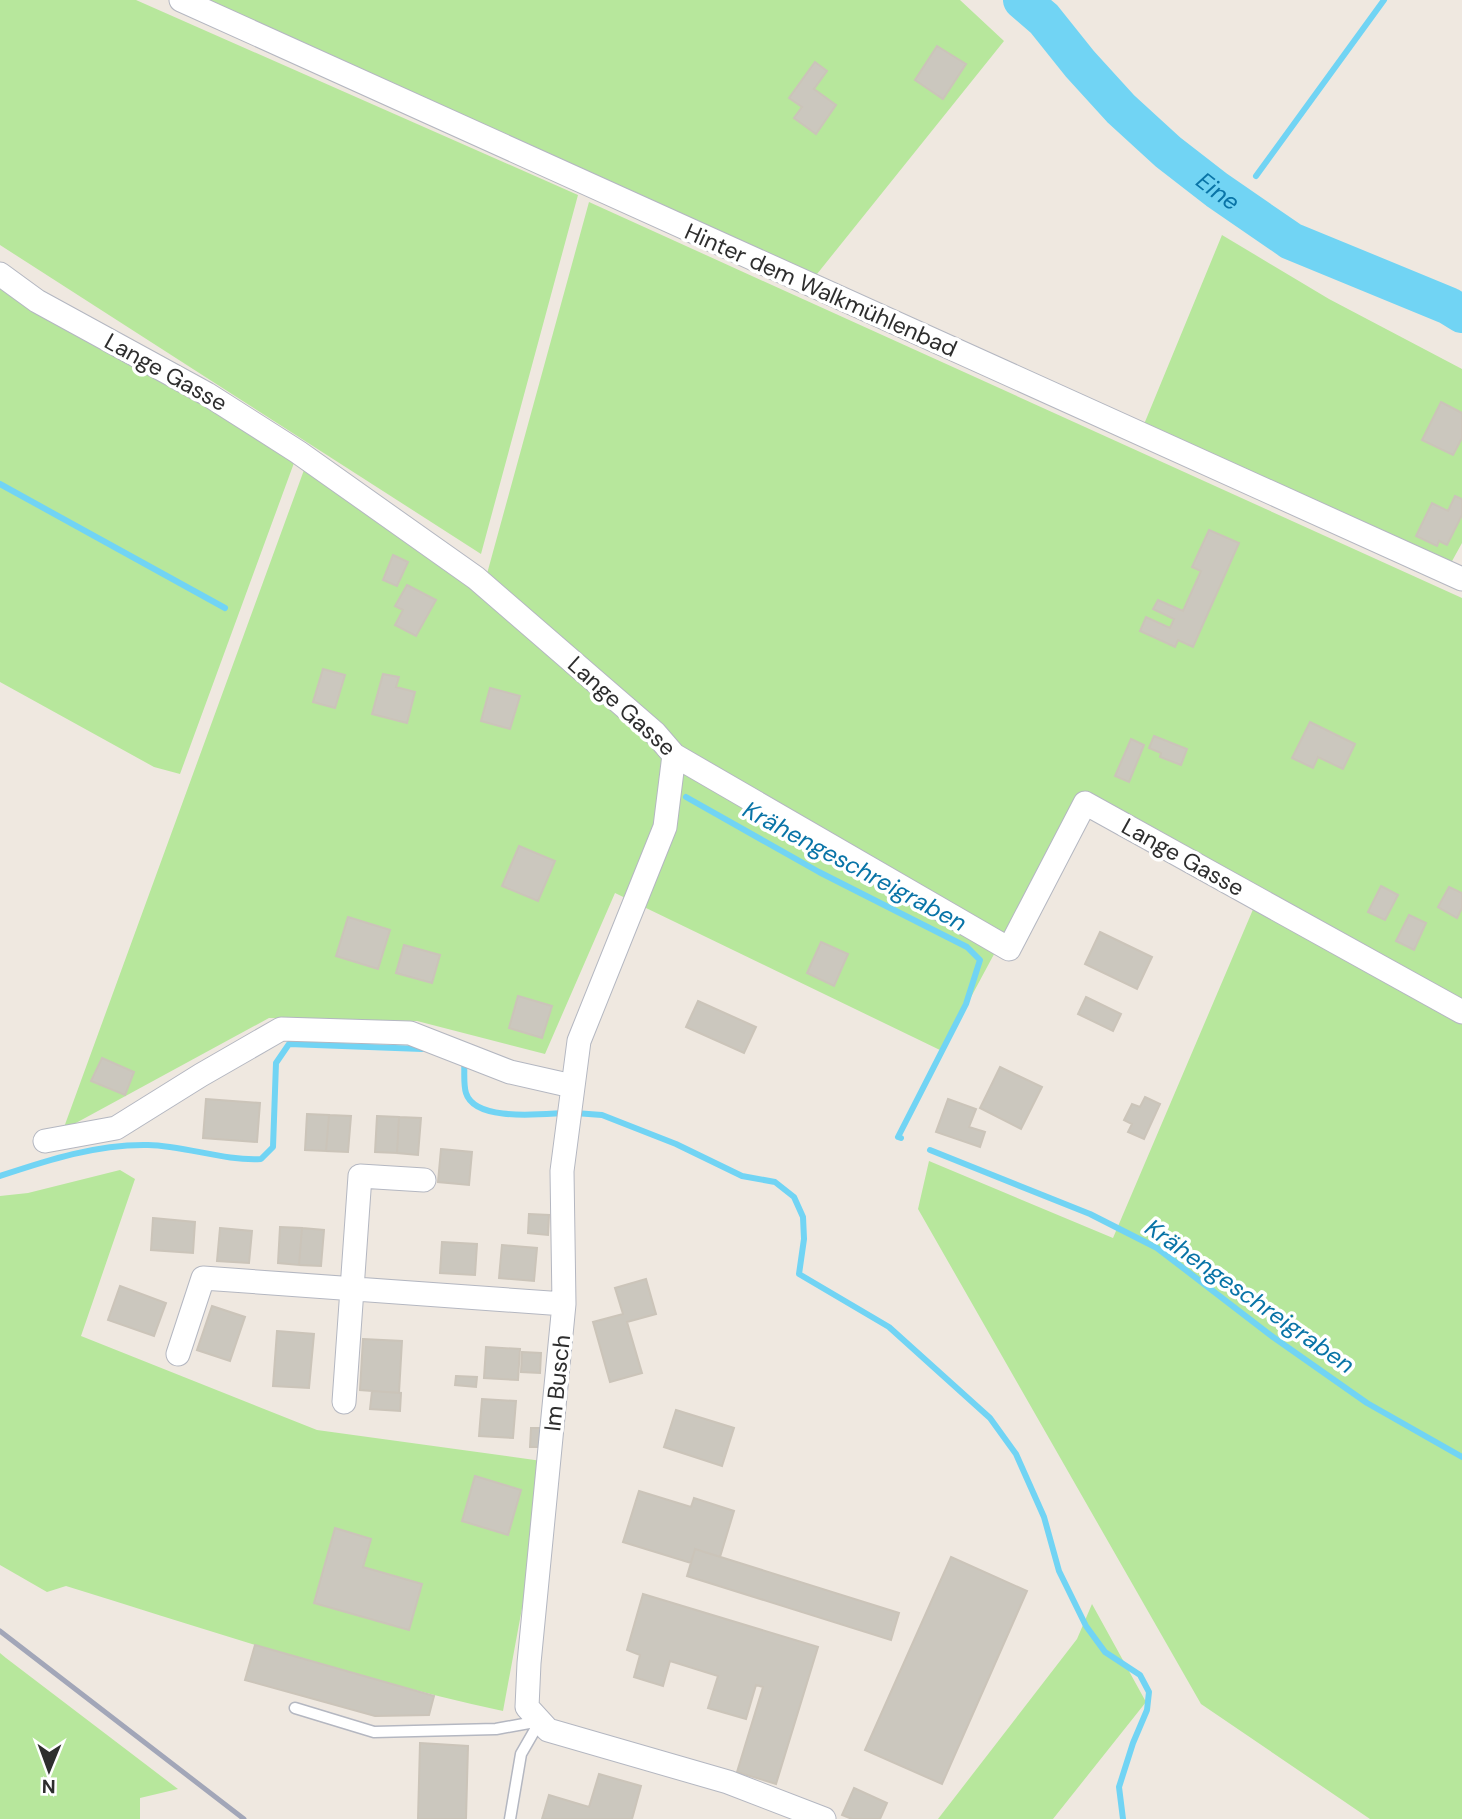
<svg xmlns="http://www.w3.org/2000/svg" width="1462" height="1819" viewBox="0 0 1462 1819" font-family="'DM Sans',sans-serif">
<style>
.green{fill:#b7e79c}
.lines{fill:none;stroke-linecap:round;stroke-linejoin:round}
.stream{stroke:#71d4f4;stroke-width:6}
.river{stroke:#71d4f4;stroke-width:38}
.building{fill:#cbc7be;stroke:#cbc4b9;stroke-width:2}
.lane-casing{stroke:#b4b7c1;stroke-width:13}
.street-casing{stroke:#b4b7c1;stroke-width:25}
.lane{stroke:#fff;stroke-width:10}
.street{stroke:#fff;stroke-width:23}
.rail{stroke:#a2a6b8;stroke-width:5}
.labels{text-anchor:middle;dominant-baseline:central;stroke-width:7;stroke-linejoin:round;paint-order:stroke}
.street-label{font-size:23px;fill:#2e2e2e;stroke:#fff}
.water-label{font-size:24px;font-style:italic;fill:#0974a7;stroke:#fff}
</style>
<rect width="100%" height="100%" fill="#efe8e0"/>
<path class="green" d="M 0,0 L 136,0 L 578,195 L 481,554 L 0,245 Z
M 181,0 L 960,0 L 1004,41 L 809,284 Z
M 589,202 L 1462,598 L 1462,1819 L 1370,1819 L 1201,1704 L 918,1209 L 929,1161 L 1113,1238 L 1260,893 L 1080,794 L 942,1051 L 615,893 L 545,1054 L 417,1021 L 269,1018 L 63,1130 L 304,470 L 482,592 Z
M 1222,235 L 1329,299 L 1462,369 L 1462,543 L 1446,572 L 1140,434 Z
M 0,274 L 298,452 L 180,774 L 154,767 L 0,682 Z
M 120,1170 L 135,1179 L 81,1336 L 317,1430 L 549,1462 L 503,1711 C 355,1679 211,1631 66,1586 L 47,1592 L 0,1565 L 0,1196 L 28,1193 Z
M 1092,1604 L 1146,1702 L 1053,1819 L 938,1819 L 1077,1639 Z
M 0,1653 L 6,1658 L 178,1789 L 140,1798 L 140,1819 L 0,1819 Z"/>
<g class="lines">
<path class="stream" d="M 1256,176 L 1384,0
M 0,484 L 225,608
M 686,797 L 819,872 L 967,947 L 980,960 L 966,1004 L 898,1137 L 901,1138
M 464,1060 C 465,1070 463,1084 466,1093 C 475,1122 541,1114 565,1113
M 575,1113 L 602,1115 L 676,1144 L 742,1176 L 775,1182 L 794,1197 L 803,1217 L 804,1239 L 799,1274 L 889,1327 L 990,1418 L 1016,1454 L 1044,1517 L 1059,1571 L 1086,1626 L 1105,1652 L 1140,1675 L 1149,1692 L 1147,1710 L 1133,1743 L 1119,1787 L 1123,1819
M 930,1150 L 1090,1214 L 1157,1248 L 1273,1337 L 1367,1403 L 1462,1457
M 0,1176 C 48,1160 97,1144 148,1145 C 187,1146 223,1161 261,1159 L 273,1147 L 276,1063 L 289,1044 L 422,1049"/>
<path class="river" id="s1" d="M 1022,0 L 1044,19 L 1080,64 L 1121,109 L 1168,152 L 1217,190 L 1291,241 L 1449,306 L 1462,314"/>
</g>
<path class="building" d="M 937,46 L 966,64 L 943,99 L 915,80 Z
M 815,62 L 827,71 L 814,89 L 836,105 L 816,134 L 794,118 L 802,107 L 789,98 Z
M 1441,402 L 1462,413 L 1462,438 L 1453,455 L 1422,440 Z
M 1455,496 L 1462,499 L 1462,515 L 1447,545 L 1439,541 L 1437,546 L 1416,536 L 1432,503 L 1448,511 Z
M 1209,530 L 1239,543 L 1193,647 L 1178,640 L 1175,647 L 1140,631 L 1146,617 L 1170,628 L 1174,619 L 1153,609 L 1158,600 L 1183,611 L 1201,571 L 1192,567 Z
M 393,555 L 408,562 L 397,586 L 383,580 Z
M 407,585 L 436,600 L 416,636 L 395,625 L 403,610 L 395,606 Z
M 323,669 L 345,675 L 335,708 L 313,702 Z
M 383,674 L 399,677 L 396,687 L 415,692 L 407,723 L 372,714 Z
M 490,688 L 520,696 L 510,729 L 481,721 Z
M 1310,722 L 1355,744 L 1343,769 L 1318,757 L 1313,768 L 1292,758 Z
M 1154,736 L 1187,749 L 1181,765 L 1160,757 L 1161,753 L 1149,748 Z
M 1131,739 L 1144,745 L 1129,782 L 1115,776 Z
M 519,846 L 555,861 L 538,901 L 502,886 Z
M 1381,886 L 1398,895 L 1385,920 L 1368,912 Z
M 1449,887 L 1462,893 L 1462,908 L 1457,918 L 1438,907 Z
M 1409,915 L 1426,923 L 1414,950 L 1396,941 Z
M 348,917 L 390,930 L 378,969 L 336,956 Z
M 1100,932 L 1152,957 L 1137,989 L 1085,964 Z
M 821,942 L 848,954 L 834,986 L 807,973 Z
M 404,945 L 440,955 L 432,983 L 396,973 Z
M 518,996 L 552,1006 L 542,1038 L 509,1028 Z
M 1086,997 L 1121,1014 L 1113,1031 L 1078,1014 Z
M 698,1001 L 756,1027 L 744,1053 L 686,1027 Z
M 102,1058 L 134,1072 L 125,1095 L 91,1081 Z
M 1000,1067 L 1042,1087 L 1021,1129 L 980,1108 Z
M 1145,1097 L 1160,1104 L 1144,1139 L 1128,1132 L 1132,1124 L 1124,1120 L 1132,1104 L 1140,1107 Z
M 206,1099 L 260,1103 L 257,1142 L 203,1138 Z
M 948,1099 L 976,1109 L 969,1127 L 985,1132 L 980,1147 L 936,1132 Z
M 307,1114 L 329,1115 L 326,1151 L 305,1150 Z
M 329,1115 L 351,1116 L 348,1152 L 326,1151 Z
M 377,1116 L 399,1117 L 397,1153 L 375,1152 Z
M 399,1117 L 421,1118 L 418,1155 L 397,1153 Z
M 441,1149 L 472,1152 L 469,1185 L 438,1182 Z
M 529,1214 L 549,1215 L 548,1235 L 528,1233 Z
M 153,1218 L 195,1222 L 193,1253 L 151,1250 Z
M 280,1227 L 302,1228 L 299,1265 L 278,1263 Z
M 220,1228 L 252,1231 L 249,1263 L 217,1261 Z
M 302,1228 L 324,1230 L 321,1266 L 299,1265 Z
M 442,1242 L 477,1244 L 475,1275 L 440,1273 Z
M 502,1245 L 537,1248 L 534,1281 L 499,1278 Z
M 646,1279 L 656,1314 L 627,1322 L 642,1373 L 610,1382 L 593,1322 L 623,1314 L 615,1288 Z
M 120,1286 L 166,1303 L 154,1336 L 108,1320 Z
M 212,1306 L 245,1317 L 230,1361 L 197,1350 Z
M 277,1331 L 314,1334 L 309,1388 L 273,1386 Z
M 363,1339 L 402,1341 L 399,1393 L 360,1390 Z
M 486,1347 L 520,1349 L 518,1380 L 484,1378 Z
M 522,1352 L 541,1353 L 540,1373 L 521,1372 Z
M 456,1376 L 477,1377 L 476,1387 L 455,1385 Z
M 372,1391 L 401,1393 L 400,1411 L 370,1409 Z
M 482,1399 L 516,1401 L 513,1438 L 479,1436 Z
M 676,1410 L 734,1428 L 722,1466 L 664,1447 Z
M 531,1428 L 541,1428 L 539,1447 L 530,1447 Z
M 475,1476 L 521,1490 L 508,1535 L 462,1521 Z
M 639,1491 L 691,1507 L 694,1498 L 734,1511 L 720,1557 L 695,1549 L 691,1563 L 623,1542 Z
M 335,1528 L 371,1539 L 363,1567 L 422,1584 L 409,1630 L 314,1603 Z
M 695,1549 L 899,1613 L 891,1640 L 687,1576 Z
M 951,1557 L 1027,1591 L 942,1784 L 865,1750 Z
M 643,1594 L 818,1647 L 776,1784 L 737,1772 L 763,1687 L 756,1685 L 746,1719 L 708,1708 L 718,1676 L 670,1661 L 663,1686 L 634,1677 L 640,1655 L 627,1650 Z
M 255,1645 L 434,1696 L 429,1715 L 375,1716 L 245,1680 Z
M 420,1743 L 468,1746 L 466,1819 L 418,1819 Z
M 599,1774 L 641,1786 L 632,1819 L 542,1819 L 549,1795 L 589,1807 Z
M 854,1788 L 887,1803 L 880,1819 L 852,1819 L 842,1815 Z"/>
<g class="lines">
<defs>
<path id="lane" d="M 295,1708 L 374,1732 L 496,1729 L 540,1721
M 510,1819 L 521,1754 L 540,1721"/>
<path id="street" d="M 181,0 L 1462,579
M 0,274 L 37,301 L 207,394 L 298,452 L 476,578 L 655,733 L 674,755 L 1009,949 L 1085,803 L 1462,1012
M 674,755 L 665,827 L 579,1041 L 562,1171 L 564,1304 L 529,1663 L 527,1707 L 548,1730 L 728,1782 L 824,1819
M 45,1141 L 116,1128 L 201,1075 L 281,1029 L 410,1033 L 510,1072 L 572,1086
M 178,1354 L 203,1278 L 564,1304
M 344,1402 L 360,1176 L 424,1180"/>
</defs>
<use href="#lane" class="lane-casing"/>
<use href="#street" class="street-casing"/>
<use href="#lane" class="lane"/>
<use href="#street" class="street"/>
<path class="rail" d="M 0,1631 L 244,1819"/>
</g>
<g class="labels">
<g class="street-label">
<text transform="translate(821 290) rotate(24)">Hinter dem Walkmühlenbad</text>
<text transform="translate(166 372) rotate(29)">Lange Gasse</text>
<text transform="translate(622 706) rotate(42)">Lange Gasse</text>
<text transform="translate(1183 857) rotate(29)">Lange Gasse</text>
<text transform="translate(557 1383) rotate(-84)">Im Busch</text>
</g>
<g class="water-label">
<text stroke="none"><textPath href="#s1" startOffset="275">Eine</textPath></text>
<text transform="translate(855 866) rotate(28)">Krähengeschreigraben</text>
<text transform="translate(1250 1296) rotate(35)">Krähengeschreigraben</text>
</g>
</g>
<g transform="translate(49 1770) rotate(181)" stroke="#ffffff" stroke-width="5" paint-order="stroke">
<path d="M0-5L12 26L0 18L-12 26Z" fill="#2e2e2e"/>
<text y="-10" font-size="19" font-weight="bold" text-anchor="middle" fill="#2e2e2e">N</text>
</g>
</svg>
